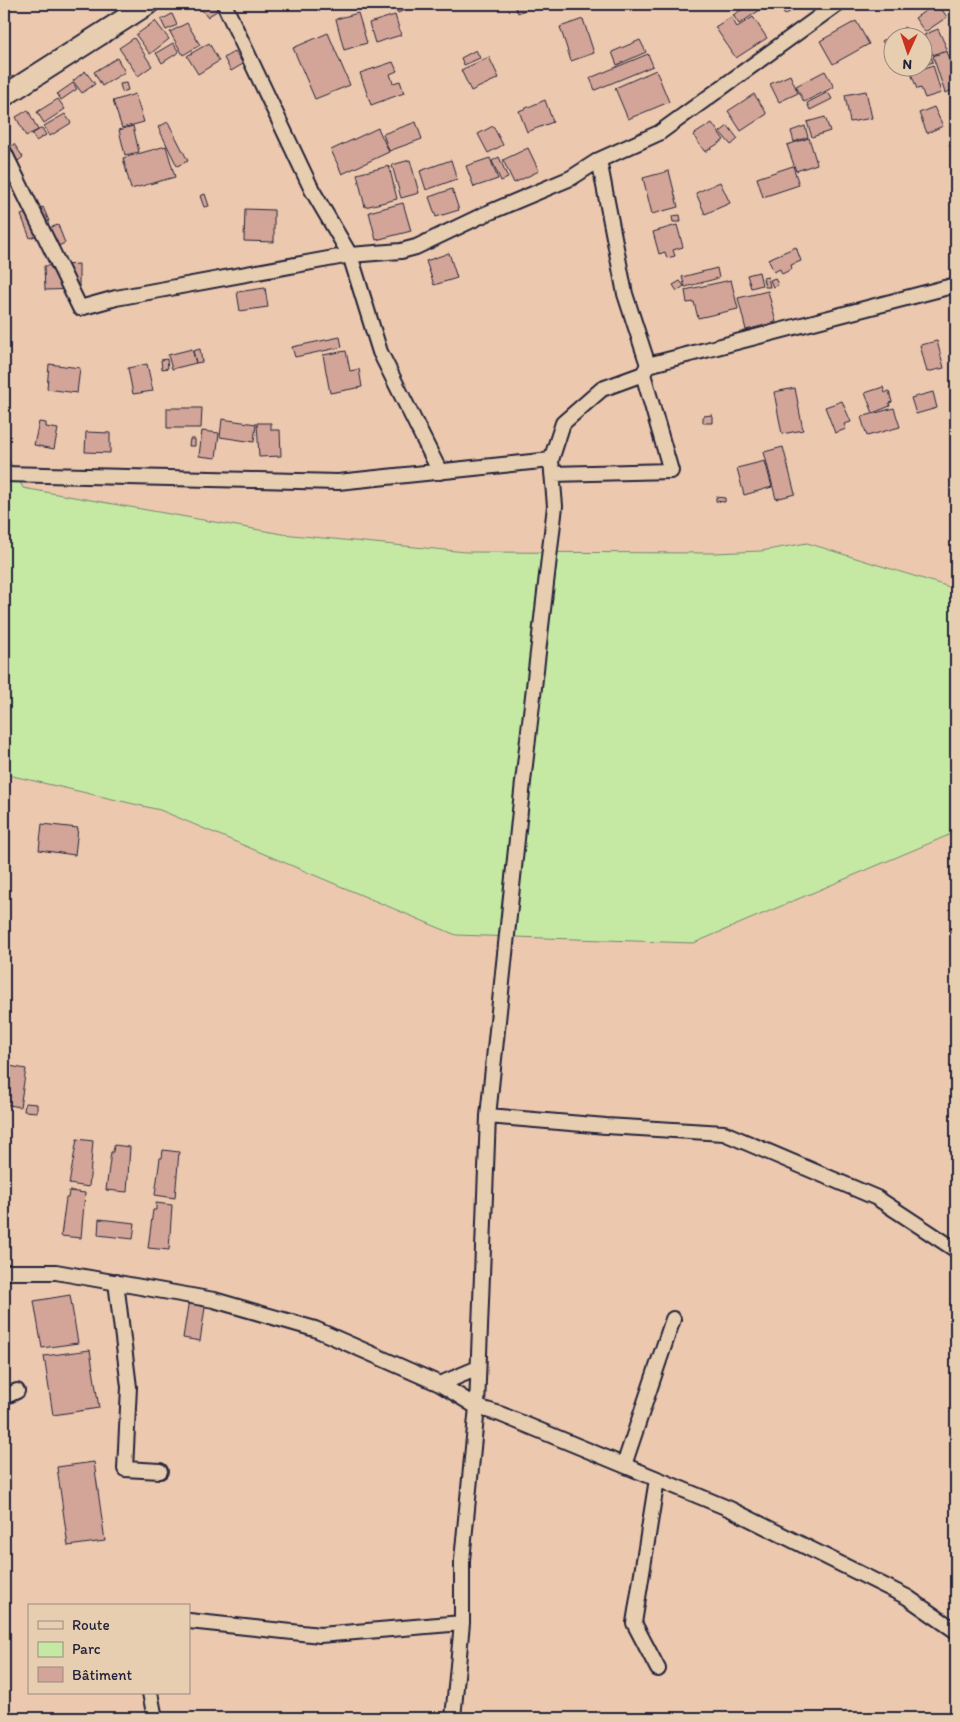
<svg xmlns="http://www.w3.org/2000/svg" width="960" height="1722" viewBox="0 0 960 1722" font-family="Itim,sans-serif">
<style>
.green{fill:#c5e9a3;stroke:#74866f}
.building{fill:#d3a598;stroke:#22223b}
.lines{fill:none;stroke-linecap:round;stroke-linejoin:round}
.street-casing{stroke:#22223b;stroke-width:18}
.secondary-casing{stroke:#22223b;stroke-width:24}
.street{stroke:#e8ceb0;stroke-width:14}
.secondary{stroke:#e8ceb0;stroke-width:20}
</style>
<rect width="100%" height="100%" fill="#ecc9ae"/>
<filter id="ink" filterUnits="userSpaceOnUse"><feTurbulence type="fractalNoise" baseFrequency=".02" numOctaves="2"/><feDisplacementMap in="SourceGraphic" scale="10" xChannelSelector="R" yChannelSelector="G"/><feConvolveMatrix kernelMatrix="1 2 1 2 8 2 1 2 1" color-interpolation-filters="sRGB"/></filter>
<g filter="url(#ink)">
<path class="green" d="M 4,450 L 23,488 L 282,534 L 466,552 L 715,553 L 761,551 L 807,543 L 956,589 L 956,832 L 694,943 L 456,935 L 160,810 L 4,774 Z"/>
<path class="building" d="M 198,4 L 224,4 L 225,6 L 207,17 Z
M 393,4 L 404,4 L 407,9 L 398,13 Z
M 513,4 L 527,4 L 529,8 L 518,13 Z
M 530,4 L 542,4 L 532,8 Z
M 751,4 L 755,4 L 760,10 L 739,24 L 733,15 Z
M 776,4 L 801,4 L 785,15 Z
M 935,4 L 938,4 L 947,17 L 925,32 L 915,18 Z
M 358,13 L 367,43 L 344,50 L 336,19 Z
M 172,14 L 177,25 L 166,30 L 161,20 Z
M 395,15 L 401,35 L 375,43 L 369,23 Z
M 731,17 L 737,27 L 753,17 L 767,38 L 736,58 L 715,27 Z
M 583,19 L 594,53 L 571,61 L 560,27 Z
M 155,21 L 169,39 L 150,54 L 136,35 Z
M 856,21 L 869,44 L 833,64 L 820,41 Z
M 187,23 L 200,45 L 183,55 L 170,32 Z
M 905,27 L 912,38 L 892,38 L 892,57 L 882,41 Z
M 938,29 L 947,49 L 933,55 L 924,35 Z
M 328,33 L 350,85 L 315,99 L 293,48 Z
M 134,38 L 152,66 L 138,76 L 119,48 Z
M 640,40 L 646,52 L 617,65 L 612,52 Z
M 173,43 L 179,52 L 162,63 L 156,53 Z
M 209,43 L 219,61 L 198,74 L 187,56 Z
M 926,43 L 933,62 L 922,66 L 922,44 Z
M 476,50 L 480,58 L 464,65 L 461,58 Z
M 235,51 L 243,64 L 231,71 L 224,58 Z
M 947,51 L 952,67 L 956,66 L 956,89 L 945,93 L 933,56 Z
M 648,54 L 653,66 L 595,90 L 590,78 Z
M 489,57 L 499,78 L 471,91 L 461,70 Z
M 117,58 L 125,72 L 102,86 L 94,72 Z
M 393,62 L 397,71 L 390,74 L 393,83 L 400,81 L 404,93 L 371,105 L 360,73 Z
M 933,65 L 941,93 L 925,98 L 921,88 L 917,89 L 911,73 Z
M 656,70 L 669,102 L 628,119 L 615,88 Z
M 85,71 L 95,84 L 82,93 L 73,81 Z
M 825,71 L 834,87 L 804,102 L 796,86 Z
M 790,75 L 798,93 L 779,102 L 770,84 Z
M 73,83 L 77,89 L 61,100 L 57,94 Z
M 126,83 L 128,90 L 122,92 L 120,84 Z
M 866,91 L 872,118 L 850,122 L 845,95 Z
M 828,92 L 832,99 L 810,110 L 807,103 Z
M 135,94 L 144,122 L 122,128 L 113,101 Z
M 754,94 L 767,114 L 741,131 L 728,111 Z
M 58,99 L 65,109 L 44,123 L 37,112 Z
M 545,100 L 553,122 L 527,132 L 519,111 Z
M 934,107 L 943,126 L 927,133 L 919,113 Z
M 28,110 L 38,130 L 26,136 L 16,117 Z
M 65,114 L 71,123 L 50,136 L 44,126 Z
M 825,117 L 830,131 L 812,137 L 807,122 Z
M 168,122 L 188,161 L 177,166 L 158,127 Z
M 416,122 L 422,139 L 389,151 L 383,134 Z
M 712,123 L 724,140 L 705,152 L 693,135 Z
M 133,126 L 139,152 L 125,155 L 119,130 Z
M 493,126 L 503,145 L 488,153 L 478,134 Z
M 728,126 L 738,139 L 731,145 L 720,132 Z
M 805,126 L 808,137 L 794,142 L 791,131 Z
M 42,128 L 46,135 L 36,141 L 32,134 Z
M 378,128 L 389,152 L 342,174 L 331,150 Z
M 809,138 L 817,164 L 796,171 L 787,145 Z
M 956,139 L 956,155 L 949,145 Z
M 14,144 L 23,157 L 10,167 L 4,151 Z
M 166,146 L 175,177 L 131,189 L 123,158 Z
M 528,148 L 539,171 L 514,183 L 503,160 Z
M 499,157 L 508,178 L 501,181 L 492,161 Z
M 490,158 L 498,179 L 474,187 L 466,166 Z
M 410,160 L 419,193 L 401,198 L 392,165 Z
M 451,160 L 457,179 L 426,190 L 420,171 Z
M 389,166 L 397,199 L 365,207 L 357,174 Z
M 793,166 L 799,185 L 763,197 L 757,178 Z
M 669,171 L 678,207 L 652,214 L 643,178 Z
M 720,182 L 730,203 L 705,214 L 696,193 Z
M 452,189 L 459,210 L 436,217 L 429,197 Z
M 205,194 L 209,206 L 204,207 L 200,196 Z
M 403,203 L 411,231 L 376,240 L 369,212 Z
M 43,207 L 49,221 L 45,223 L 48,231 L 30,238 L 21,215 Z
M 245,209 L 274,210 L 274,242 L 244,241 Z
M 680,215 L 681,222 L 673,222 L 672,216 Z
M 58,225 L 65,243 L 56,247 L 49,228 Z
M 677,225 L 683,247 L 673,250 L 675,256 L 667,258 L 665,252 L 659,254 L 653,232 Z
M 796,247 L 801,261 L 791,265 L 792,269 L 782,274 L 780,269 L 774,272 L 768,259 Z
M 449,253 L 457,278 L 434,285 L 426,261 Z
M 79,264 L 79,289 L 45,290 L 44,266 Z
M 717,268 L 719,278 L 685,287 L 682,277 Z
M 759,272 L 762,285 L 751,288 L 747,275 Z
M 768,277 L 770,287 L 765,287 L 763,278 Z
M 775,278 L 778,285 L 773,287 L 770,280 Z
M 731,280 L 738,309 L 698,318 L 694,302 L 687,303 L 685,290 Z
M 680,281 L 684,286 L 677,291 L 673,285 Z
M 265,288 L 268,307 L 240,311 L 237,292 Z
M 768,291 L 776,322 L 746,330 L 738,298 Z
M 340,337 L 342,347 L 295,357 L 292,347 Z
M 937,341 L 944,368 L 927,372 L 920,345 Z
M 192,349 L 196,363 L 172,369 L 168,355 Z
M 200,349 L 202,362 L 196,363 L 193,351 Z
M 346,351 L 350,371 L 359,369 L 362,387 L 330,393 L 323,355 Z
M 167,359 L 168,368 L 162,369 L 161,360 Z
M 49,364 L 80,368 L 77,393 L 47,389 Z
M 147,364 L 153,391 L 133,394 L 128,368 Z
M 883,387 L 885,393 L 889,391 L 892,402 L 889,403 L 890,406 L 873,413 L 865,393 Z
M 795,388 L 803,430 L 782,434 L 774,392 Z
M 933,392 L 937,408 L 916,414 L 911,398 Z
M 842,401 L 851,422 L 844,424 L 846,429 L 835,433 L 825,407 Z
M 167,408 L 202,408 L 201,428 L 167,428 Z
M 894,408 L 900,427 L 867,436 L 861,417 Z
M 712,415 L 712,423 L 703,423 L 703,416 Z
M 222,419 L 256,424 L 254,442 L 220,437 Z
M 39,422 L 46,423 L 46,427 L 58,429 L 54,449 L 34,445 Z
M 257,423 L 271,423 L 271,430 L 280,430 L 281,456 L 259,457 Z
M 202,431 L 219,433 L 216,458 L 199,456 Z
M 86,432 L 110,433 L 110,453 L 85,452 Z
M 190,439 L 195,439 L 195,446 L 189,446 Z
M 783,447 L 795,494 L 776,499 L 764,452 Z
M 765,461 L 772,487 L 744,495 L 737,468 Z
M 716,497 L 725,498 L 725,502 L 716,501 Z
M 42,824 L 78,828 L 75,855 L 39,850 Z
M 4,1065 L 26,1069 L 20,1107 L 4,1104 Z
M 25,1103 L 37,1104 L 37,1112 L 24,1111 Z
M 77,1139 L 93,1141 L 89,1187 L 69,1184 Z
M 114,1145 L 130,1147 L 127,1192 L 106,1190 L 111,1152 L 113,1152 Z
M 163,1150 L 179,1152 L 175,1198 L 155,1195 L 160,1158 L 162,1158 Z
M 69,1191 L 85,1193 L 81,1238 L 61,1236 L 66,1198 L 68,1198 Z
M 156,1203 L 172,1205 L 169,1250 L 148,1248 L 153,1210 L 156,1210 Z
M 99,1219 L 135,1223 L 133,1239 L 98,1235 Z
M 70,1295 L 78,1343 L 42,1348 L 34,1301 Z
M 189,1299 L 206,1301 L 200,1341 L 183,1338 Z
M 90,1350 L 99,1408 L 53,1415 L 44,1356 Z
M 94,1462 L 105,1541 L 68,1546 L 57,1467 Z"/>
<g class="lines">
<defs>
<path id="street" d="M 224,4 L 312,190 L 350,255 L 380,352 L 440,472
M 4,152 L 80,308 L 116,298 L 350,255 L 401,251 L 416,247 L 483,215 L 571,178 L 599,160 L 659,133 L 837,4
M 599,160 L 625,294 L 648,365
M 4,474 L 338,482 L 551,460 L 563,423 L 602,389 L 643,374 L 648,365 L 956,285
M 552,474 L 671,471 L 643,374
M 488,1116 L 606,1126 L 724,1133 L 877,1198 L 956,1250
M 4,1272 L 56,1272 L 214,1300 L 315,1329 L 440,1384 L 477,1407 L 500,1414 L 730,1509 L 907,1597 L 956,1631
M 116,1282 L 129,1387 L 125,1469 L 160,1471
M 440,1384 L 478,1368
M 4,1397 L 17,1391
M 624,1465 L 673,1319
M 657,1479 L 634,1623 L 658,1669
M 189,1621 L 320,1635 L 462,1623
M 150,1693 L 155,1718
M 453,1718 L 462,1623 L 462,1560 L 477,1407 L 488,1116 L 523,782 L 555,506 L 551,460"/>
<path id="secondary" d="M 4,96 L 148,4"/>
</defs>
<use href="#street" class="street-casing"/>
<use href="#secondary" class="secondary-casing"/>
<use href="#street" class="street"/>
<use href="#secondary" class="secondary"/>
</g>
</g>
<rect width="960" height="1722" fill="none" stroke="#e8ceb0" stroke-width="20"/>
<rect x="10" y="10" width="940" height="1702" fill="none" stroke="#22223b" stroke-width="2" filter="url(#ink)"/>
<rect x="28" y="1604" width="162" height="90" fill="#e8ceb0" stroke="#998981"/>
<rect x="38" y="1621" width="25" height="8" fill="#e8ceb0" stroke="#998981"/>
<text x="72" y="1630" font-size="15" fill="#22223b">Route</text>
<rect x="38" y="1642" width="25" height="15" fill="#c5e9a3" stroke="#998981"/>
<text x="72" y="1654" font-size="15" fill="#22223b">Parc</text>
<rect x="38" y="1667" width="25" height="15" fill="#d3a598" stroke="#998981"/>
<text x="72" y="1680" font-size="15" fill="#22223b">Bâtiment</text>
<g transform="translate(908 52) rotate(183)"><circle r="24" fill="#e8ceb0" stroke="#998981"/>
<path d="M0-4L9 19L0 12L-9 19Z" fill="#c8321e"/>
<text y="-8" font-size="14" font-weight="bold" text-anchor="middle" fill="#22223b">N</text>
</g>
</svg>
